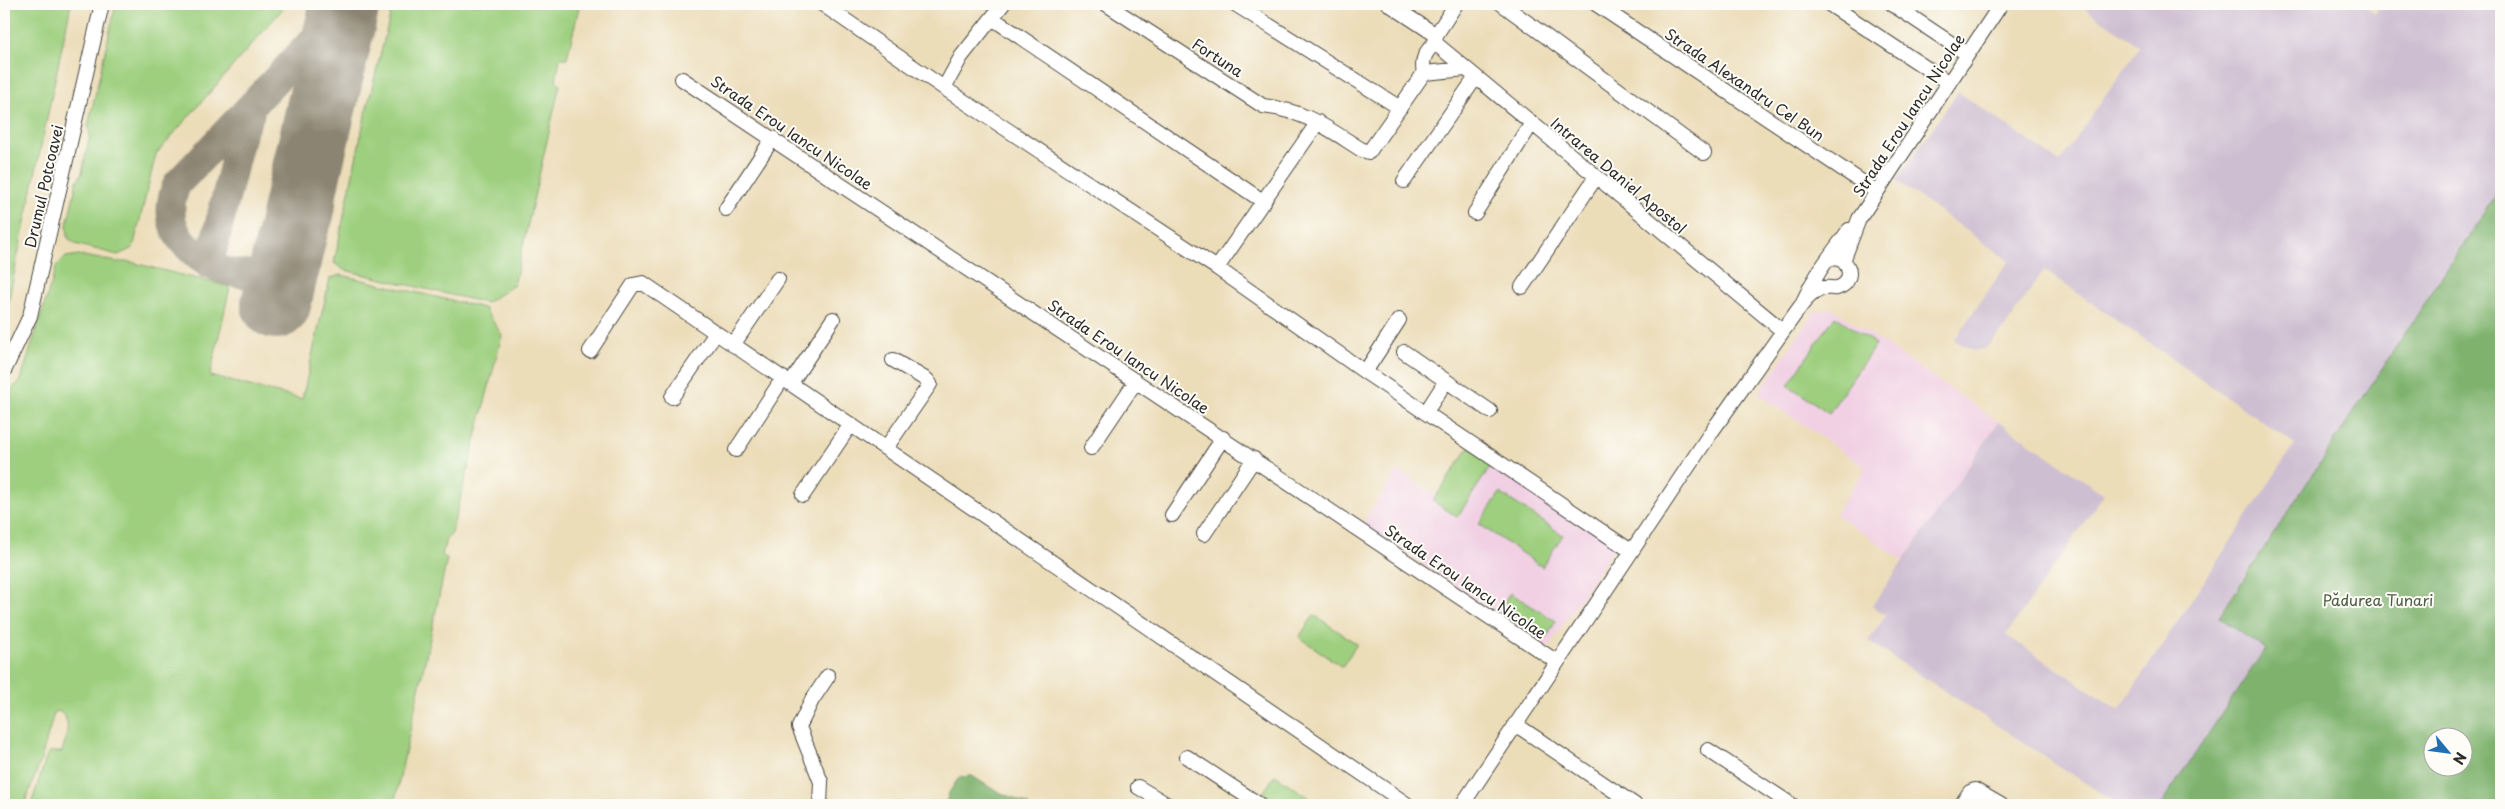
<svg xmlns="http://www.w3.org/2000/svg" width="2505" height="809" viewBox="0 0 2505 809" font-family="'Playpen Sans',sans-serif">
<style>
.built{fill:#f1d0e3}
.industrial{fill:#cebed1}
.green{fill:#9dcf7e;stroke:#647d54}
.forest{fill:#7eb26d;stroke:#546e4c;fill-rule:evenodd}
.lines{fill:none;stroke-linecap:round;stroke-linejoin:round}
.taxiway{stroke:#8c8472;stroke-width:29}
.runway{stroke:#8c8472;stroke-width:70}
.minor-casing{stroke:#484640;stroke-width:16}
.minor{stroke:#fff;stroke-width:14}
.labels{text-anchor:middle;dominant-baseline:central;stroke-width:4;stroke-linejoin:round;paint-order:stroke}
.street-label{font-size:15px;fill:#2b2b2b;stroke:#fdfcf7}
.park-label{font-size:15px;fill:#4d5c44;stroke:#fdfcf7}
</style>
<rect width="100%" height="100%" fill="#fdfcf7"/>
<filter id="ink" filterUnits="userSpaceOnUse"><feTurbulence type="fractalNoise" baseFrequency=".02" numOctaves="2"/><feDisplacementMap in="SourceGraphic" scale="10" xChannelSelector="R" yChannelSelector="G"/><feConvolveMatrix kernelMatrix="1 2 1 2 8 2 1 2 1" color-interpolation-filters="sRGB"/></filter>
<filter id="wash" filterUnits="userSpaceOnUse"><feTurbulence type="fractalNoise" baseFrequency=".0096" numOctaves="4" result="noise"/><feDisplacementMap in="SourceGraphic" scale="20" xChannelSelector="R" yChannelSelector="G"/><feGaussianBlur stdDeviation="1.12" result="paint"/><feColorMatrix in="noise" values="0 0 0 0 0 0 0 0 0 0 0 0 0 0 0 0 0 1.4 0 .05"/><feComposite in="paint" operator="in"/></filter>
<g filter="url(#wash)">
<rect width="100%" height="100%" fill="#ecddb9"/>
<path class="built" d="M 1832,308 L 1999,422 L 1904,561 L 1835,514 L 1866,468 L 1758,394 L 1814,312 Z
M 1469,447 L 1616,545 L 1548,648 L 1362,524 L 1398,470 L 1436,496 Z"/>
<path class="industrial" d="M 2077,4 L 2362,4 L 2375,13 L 2382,4 L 2501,4 L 2501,187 L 2219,616 L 2265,649 L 2161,805 L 2119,805 L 1868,641 L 1886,615 L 1872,606 L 1999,422 L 2104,494 L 2006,635 L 2119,710 L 2295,444 L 2044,270 L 2001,332 L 1986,348 L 1974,351 L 1954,340 L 2009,261 L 1896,180 L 1958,92 L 2060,162 L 2140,46 Z"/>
<path class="green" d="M 4,4 L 71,4 L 4,322 Z
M 116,4 L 287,4 L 156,154 L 133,248 L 118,255 L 75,244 L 68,238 L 67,225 L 77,181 L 82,173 L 90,135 L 88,126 Z
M 393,4 L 580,4 L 567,58 L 560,58 L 556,80 L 560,84 L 514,285 L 486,303 L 344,270 L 334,263 L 365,116 Z
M 78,255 L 117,262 L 130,262 L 230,287 L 210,376 L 302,399 L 330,278 L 341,275 L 484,308 L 502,335 L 451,535 L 446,539 L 442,555 L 447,559 L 394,805 L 31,805 L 48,752 L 62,752 C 65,739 74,719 58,711 L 54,713 L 41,760 L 24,805 L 4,805 L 4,394 L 20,382 L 57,265 L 66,257 Z
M 1835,316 L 1876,344 L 1829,413 L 1788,385 Z
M 1469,447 L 1493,463 L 1457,517 L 1433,501 Z
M 1500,493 L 1563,535 L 1542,567 L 1479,524 Z
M 1510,593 L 1556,621 L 1545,640 L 1499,612 Z
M 1314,615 L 1357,644 L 1342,667 L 1299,637 Z
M 1275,775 L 1319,804 L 1319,805 L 1274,805 L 1261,796 Z"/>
<path class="forest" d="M 2501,187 L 2501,805 L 2161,805 L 2265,649 L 2219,617 ZM 2432,736 L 2462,736 L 2462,766 L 2432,766 Z
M 972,776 L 994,790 L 1029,805 L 945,805 L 949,793 L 959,777 Z"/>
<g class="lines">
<path class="taxiway" d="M 311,153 C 318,168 323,184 322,200 C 320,247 271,285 225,271 C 209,266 199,258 187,246 C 169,229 167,206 177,184 L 319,34 L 339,4
M 209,265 L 242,132 L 250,114"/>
<path class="runway" d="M 276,304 L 345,4"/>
</g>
</g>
<g filter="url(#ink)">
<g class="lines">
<defs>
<path id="minor" d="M 822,4 L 944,88 L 1217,268 L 1365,372 L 1631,551
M 1106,4 L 1263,106 C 1306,111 1327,128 1362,150 L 1369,152 L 1424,73 C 1421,60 1425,52 1435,43 L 1436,35 L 1456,4
M 1235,4 L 1400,108
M 1389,4 L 1436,35
M 1502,4 L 1704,153
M 1596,4 L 1877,192
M 1829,4 L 1949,83
M 1892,4 L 1967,54
M 992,18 L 1264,202
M 1435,43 L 1783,331
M 1424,73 L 1466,69
M 682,79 L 1557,662
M 944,88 L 961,57 L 1003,4
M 1404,181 L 1476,77
M 726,209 L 773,138
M 1475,213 L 1532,123
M 1843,261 L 1859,219 L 2001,4
M 1217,268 L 1318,122
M 1522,287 L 1596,177
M 1804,300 C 1816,272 1832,254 1849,230
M 733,345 L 778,279
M 590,351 L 633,285 L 643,283 L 1408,805
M 1404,352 L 1490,411
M 4,371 L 30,316 L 102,4
M 1365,372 L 1399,320
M 791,383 L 833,319
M 672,397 L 716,333
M 1426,412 L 1446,381
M 886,448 L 930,384 L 927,380 L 893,360
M 1091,448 L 1136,381
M 736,450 L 783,378
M 803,495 L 851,424
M 1172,515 L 1223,438
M 1204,534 L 1254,459
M 1515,724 L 1635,805
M 1708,750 L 1792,805
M 1187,757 L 1260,805
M 1138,787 L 1168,805
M 820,805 L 821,782 L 799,727 L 812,700 L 828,676
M 1462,805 L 1710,434 L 1800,307 C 1805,300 1813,292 1821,289 C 1827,286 1831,289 1837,288 C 1849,285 1853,271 1844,262 C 1840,258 1835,258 1829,259
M 1961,805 L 1970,792 L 1975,790 L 2001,805"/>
</defs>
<use href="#minor" class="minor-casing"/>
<use href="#minor" class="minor"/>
</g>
</g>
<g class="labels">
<g class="street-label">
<text transform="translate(1218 57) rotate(33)">Fortuna</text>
<text transform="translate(1745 84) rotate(34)">Strada Alexandru Cel Bun</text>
<text transform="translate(1908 115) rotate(-57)">Strada Erou Iancu Nicolae</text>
<text transform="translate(792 132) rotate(34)">Strada Erou Iancu Nicolae</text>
<text transform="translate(1619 175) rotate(40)">Intrarea Daniel Apostol</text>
<text transform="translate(43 186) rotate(-77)">Drumul Potcoavei</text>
<text transform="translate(1129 356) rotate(34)">Strada Erou Iancu Nicolae</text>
<text transform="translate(1466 581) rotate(34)">Strada Erou Iancu Nicolae</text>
</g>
<g class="park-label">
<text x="2378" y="599">Pădurea Tunari</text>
</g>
</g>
<rect width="2505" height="809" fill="none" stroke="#fdfcf7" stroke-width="20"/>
<g transform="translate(2448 752) rotate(119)"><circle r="24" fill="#fdfcf7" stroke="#a9a8a5"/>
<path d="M0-4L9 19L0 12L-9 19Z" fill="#1f6fb2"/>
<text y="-8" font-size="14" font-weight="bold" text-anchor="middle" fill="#2b2b2b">N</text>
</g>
</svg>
